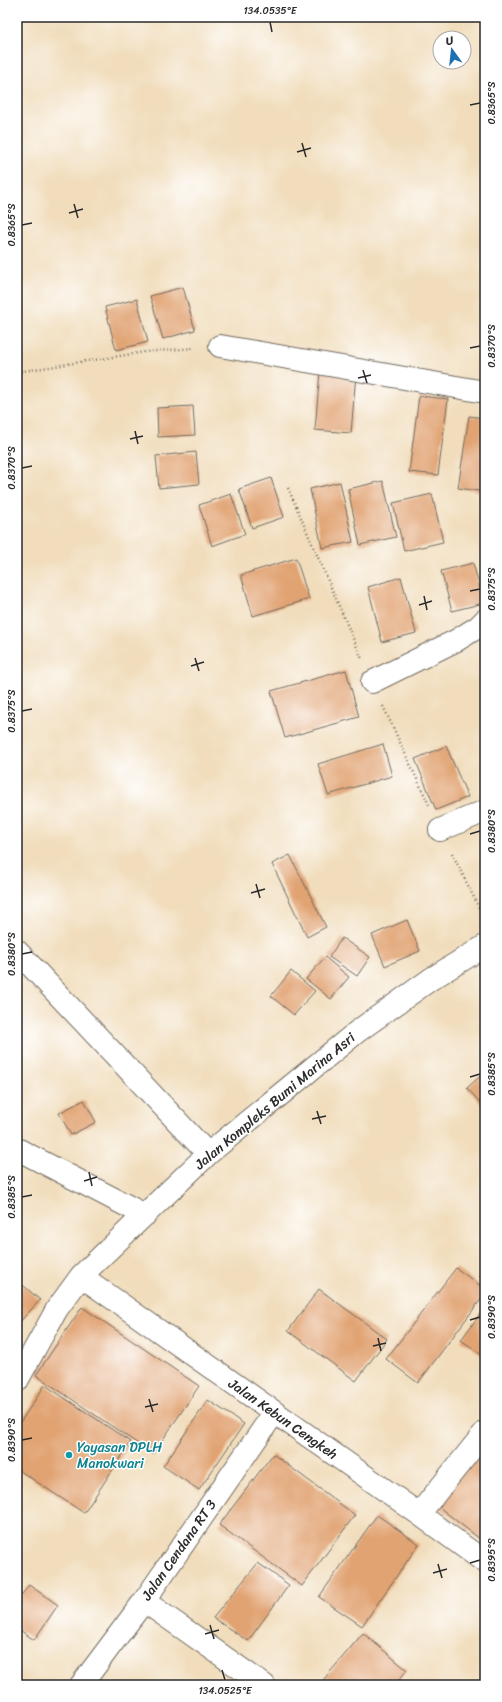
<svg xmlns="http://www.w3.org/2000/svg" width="502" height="1702" viewBox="0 0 502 1702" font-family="Sriracha,sans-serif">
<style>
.building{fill:#e1a372}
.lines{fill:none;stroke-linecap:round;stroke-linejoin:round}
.street-casing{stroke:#70695e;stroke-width:24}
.path{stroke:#70695e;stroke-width:2.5;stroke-dasharray:1 3;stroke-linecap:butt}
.street{stroke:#fff;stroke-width:22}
.ticks{fill:none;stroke:#2b2b2b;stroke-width:1.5}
.culture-dot{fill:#0f9aa8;stroke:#fff;stroke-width:1.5}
.labels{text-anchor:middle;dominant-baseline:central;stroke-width:3;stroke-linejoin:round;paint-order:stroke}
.street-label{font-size:14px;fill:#2b2b2b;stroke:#fff}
.culture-label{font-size:14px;fill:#0d838f;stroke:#fff;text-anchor:start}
.neatline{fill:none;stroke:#2b2b2b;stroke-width:1.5}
.ticks-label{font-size:10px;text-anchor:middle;fill:#2b2b2b}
</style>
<rect width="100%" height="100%" fill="#fff"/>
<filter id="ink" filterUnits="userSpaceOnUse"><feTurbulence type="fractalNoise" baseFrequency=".025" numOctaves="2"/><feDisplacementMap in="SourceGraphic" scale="8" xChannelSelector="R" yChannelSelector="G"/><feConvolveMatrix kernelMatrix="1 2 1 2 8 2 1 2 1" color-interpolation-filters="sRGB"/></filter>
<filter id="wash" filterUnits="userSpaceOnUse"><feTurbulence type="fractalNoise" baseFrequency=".012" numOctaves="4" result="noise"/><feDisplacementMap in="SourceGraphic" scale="16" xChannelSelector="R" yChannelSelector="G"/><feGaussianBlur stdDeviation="0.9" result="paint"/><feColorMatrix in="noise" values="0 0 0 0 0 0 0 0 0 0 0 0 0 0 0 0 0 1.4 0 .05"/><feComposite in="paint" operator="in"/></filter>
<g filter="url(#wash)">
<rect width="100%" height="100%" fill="#f1ddbc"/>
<g id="blocks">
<path class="building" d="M 183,287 L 195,330 L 163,339 L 150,296 Z
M 137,299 L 148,342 L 116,350 L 105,307 Z
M 320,371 L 356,374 L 351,433 L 315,430 Z
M 419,396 L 448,399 L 438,475 L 409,472 Z
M 193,406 L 195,435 L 158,437 L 157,408 Z
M 469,416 L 485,418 L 485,492 L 458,488 Z
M 196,452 L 199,484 L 159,488 L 156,456 Z
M 271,478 L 284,517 L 252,528 L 239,489 Z
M 383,481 L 396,537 L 360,545 L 348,489 Z
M 340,482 L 353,542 L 322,548 L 310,489 Z
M 231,494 L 245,534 L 212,546 L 199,505 Z
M 432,494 L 443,542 L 404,551 L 393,503 Z
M 296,558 L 309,599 L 253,616 L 241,575 Z
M 473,563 L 484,603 L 452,611 L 441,571 Z
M 401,577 L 416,633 L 382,642 L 368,587 Z
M 346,670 L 359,717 L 285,738 L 271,691 Z
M 383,744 L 392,776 L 328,795 L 318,764 Z
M 446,746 L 468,797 L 436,810 L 415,759 Z
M 290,855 L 326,927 L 307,937 L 272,864 Z
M 407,920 L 420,951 L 385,966 L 372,935 Z
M 342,938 L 370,957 L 357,976 L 329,957 Z
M 325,957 L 349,977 L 331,999 L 306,979 Z
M 291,971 L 315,991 L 294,1015 L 271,996 Z
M 485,1072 L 485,1108 L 467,1088 Z
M 84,1100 L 96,1122 L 71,1135 L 59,1113 Z
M 485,1267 L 485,1279 L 479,1275 Z
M 456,1268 L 485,1289 L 485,1294 L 418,1383 L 386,1359 Z
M 17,1280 L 40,1300 L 17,1325 Z
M 319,1289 L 387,1339 L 356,1381 L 288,1331 Z
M 82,1307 L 199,1386 L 153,1454 L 36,1375 Z
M 485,1307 L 485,1357 L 461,1340 Z
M 45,1385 L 131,1442 L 84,1513 L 17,1469 L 17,1427 Z
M 208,1400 L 244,1424 L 199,1490 L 163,1466 Z
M 485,1439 L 485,1543 L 435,1504 Z
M 273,1454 L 355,1515 L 302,1586 L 219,1525 Z
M 377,1515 L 419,1544 L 362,1626 L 319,1597 Z
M 258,1563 L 289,1585 L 248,1641 L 213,1618 Z
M 29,1585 L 58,1605 L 34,1640 L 17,1628 L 17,1601 Z
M 363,1633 L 407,1670 L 395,1685 L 319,1685 Z"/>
</g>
</g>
<g filter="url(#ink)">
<use href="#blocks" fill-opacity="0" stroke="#70695e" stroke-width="1"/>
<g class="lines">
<defs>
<path id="street" d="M 220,346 L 485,392
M 372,682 L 457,640 L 478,627 L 485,620
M 440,830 L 485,811
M 17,951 L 208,1154
M 17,1149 L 145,1215
M 81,1276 L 419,1514 L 485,1562
M 17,1381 L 57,1309 L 81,1276 L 208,1154 L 358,1031 L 431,979 L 485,946
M 419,1514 L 485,1432
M 144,1601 L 264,1685
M 81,1685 L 144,1601 L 274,1413"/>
</defs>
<use href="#street" class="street-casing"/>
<path class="path" d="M 17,372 L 145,352 L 195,348
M 288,488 L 362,659
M 383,706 L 430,807
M 452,853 L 485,920"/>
<use href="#street" class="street"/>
</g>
</g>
<path class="ticks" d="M 270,22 L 272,32M 470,105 L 480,103M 302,143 L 306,157M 297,152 L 311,148M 74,204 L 78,218M 69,213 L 83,209M 22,225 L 32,223M 470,348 L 480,346M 363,370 L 367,383M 358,378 L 371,375M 135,431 L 138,444M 130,439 L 143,436M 22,468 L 32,466M 470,591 L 480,589M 424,596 L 427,610M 419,605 L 432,601M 195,658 L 199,671M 191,666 L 204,662M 22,711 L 32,709M 470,834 L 480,831M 256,884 L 260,898M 251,893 L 265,889M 22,954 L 32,952M 470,1077 L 480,1074M 317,1111 L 321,1124M 312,1119 L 326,1116M 89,1172 L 92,1186M 84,1181 L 97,1177M 22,1197 L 32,1195M 470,1320 L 480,1317M 378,1338 L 381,1351M 373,1346 L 386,1343M 149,1399 L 153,1412M 145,1407 L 158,1404M 22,1440 L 32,1438M 470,1563 L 480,1560M 438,1564 L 442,1578M 433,1573 L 447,1569M 210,1625 L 214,1639M 205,1634 L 219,1630M 222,1670 L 225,1680"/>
<circle class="culture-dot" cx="69" cy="1455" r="4"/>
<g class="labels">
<g class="street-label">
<text transform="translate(275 1101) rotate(-40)">Jalan Kompleks Bumi Marina Asri</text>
<text transform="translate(283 1419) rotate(35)">Jalan Kebun Cengkeh</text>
<text transform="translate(179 1550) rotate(-55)">Jalan Cendana RT 3</text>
</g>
<g class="culture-label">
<text x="77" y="1447">Yayasan DPLH<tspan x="77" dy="16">Manokwari</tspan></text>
</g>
</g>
<rect width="502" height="1702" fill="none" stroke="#fff" stroke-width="44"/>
<g transform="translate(452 50) rotate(345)"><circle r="19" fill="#ffffff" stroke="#aaaaaa"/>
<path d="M0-3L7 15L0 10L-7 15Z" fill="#1f6fb2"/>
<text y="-6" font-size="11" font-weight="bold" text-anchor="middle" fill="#2b2b2b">U</text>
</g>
<rect x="22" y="22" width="458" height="1658" class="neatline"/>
<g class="ticks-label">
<text x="270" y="14">134.0535°E</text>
<text transform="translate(491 103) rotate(-90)" y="4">0.8365°S</text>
<text transform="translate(11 225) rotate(-90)" y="4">0.8365°S</text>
<text transform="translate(491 346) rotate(-90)" y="4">0.8370°S</text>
<text transform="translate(11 468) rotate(-90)" y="4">0.8370°S</text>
<text transform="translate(491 589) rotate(-90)" y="4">0.8375°S</text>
<text transform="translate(11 711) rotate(-90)" y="4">0.8375°S</text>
<text transform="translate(491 831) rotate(-90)" y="4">0.8380°S</text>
<text transform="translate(11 954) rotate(-90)" y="4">0.8380°S</text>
<text transform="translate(491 1074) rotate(-90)" y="4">0.8385°S</text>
<text transform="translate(11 1197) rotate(-90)" y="4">0.8385°S</text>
<text transform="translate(491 1317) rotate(-90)" y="4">0.8390°S</text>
<text transform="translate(11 1440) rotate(-90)" y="4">0.8390°S</text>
<text transform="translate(491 1560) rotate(-90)" y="4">0.8395°S</text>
<text x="225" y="1694">134.0525°E</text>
</g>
</svg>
